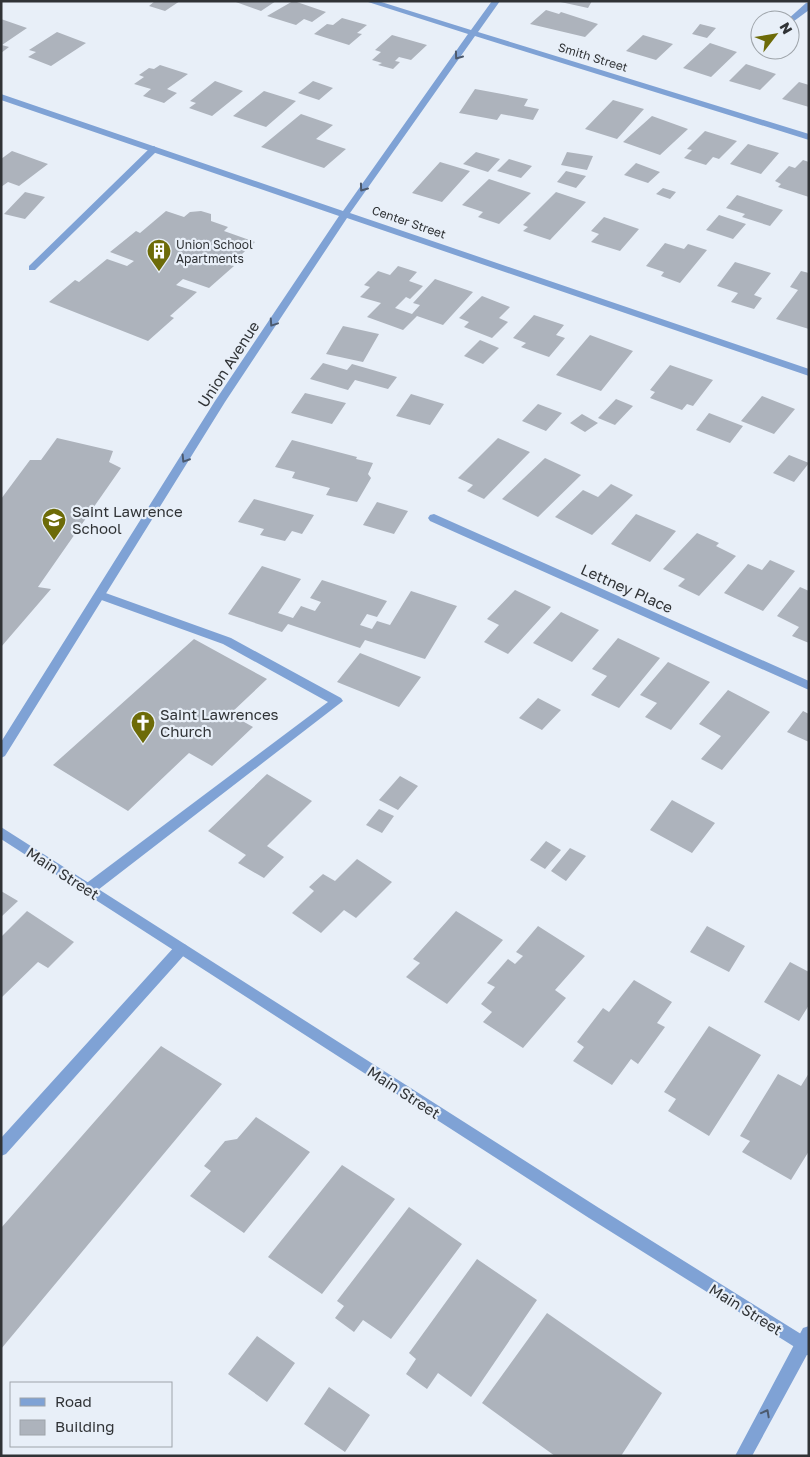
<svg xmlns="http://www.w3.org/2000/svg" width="810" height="1457" viewBox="0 0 810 1457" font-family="'Golos Text',sans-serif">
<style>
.building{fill:#adb3bc}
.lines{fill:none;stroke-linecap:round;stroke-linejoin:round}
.service{fill:#7fa2d5;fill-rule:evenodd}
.minor{fill:#7fa2d5;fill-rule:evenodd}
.tertiary{fill:#7fa2d5;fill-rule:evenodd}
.oneway{stroke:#4c5a6e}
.labels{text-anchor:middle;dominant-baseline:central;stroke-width:4.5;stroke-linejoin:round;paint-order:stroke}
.far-street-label{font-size:12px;fill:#303336;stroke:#e8eff8}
.far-poi-label{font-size:12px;fill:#303336;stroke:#e8eff8;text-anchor:start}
.street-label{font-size:15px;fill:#303336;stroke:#e8eff8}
.poi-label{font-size:15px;fill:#303336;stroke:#e8eff8;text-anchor:start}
</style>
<rect width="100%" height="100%" fill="#e8eff8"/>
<path class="building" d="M 155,1 L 180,1 L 165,11 L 149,6 Z
M 233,1 L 276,1 L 261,11 Z
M 293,1 L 294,1 L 326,12 L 312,22 L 304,19 L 296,25 L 267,16 Z
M 556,1 L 592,1 L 588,8 Z
M 546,10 L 559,14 L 561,12 L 598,24 L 585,37 L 530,24 Z
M 342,18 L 367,25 L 357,33 L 362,34 L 349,45 L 314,34 L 327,24 L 333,25 Z
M 1,19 L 27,28 L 2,45 L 9,47 L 1,53 Z
M 700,24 L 716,28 L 707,38 L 692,34 Z
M 57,32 L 86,43 L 51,66 L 28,57 L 36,52 L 29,50 Z
M 392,35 L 427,45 L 411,60 L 399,57 L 395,61 L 400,62 L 393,69 L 378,65 L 382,63 L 372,60 L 381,52 L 375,50 Z
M 643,35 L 673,44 L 656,60 L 626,51 Z
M 710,43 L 737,52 L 711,77 L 683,68 Z
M 746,64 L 776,74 L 760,90 L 729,81 Z
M 160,65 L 188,74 L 167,89 L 177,93 L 164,103 L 143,96 L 151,89 L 134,84 L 144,77 L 139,75 L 149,68 L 154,69 Z
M 215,81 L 243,91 L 212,116 L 189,108 L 196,103 L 190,101 Z
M 313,81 L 333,88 L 319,100 L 298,93 Z
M 799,82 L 809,85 L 809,107 L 782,99 Z
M 475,89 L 528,99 L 524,106 L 539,109 L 533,120 L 501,114 L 497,120 L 459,113 Z
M 264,91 L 296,101 L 266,127 L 233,116 Z
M 613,100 L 644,109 L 617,139 L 585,129 Z
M 301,114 L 333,125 L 316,139 L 346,149 L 324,168 L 261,147 Z
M 652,116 L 688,129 L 660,155 L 623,142 Z
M 705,131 L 737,141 L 719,159 L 713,157 L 706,165 L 684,158 L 692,150 L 687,149 Z
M 748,144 L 779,153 L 761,174 L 730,164 Z
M 12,151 L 48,164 L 19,186 L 8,182 L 1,187 L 1,159 Z
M 476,152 L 500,159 L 488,172 L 463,164 Z
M 567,152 L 593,156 L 587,170 L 561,165 Z
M 509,159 L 532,166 L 521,178 L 497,171 Z
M 803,160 L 809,162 L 809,197 L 778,187 L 781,184 L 775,181 L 789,166 L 795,168 Z
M 440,162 L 470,171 L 442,202 L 412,193 Z
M 636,163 L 660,172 L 648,183 L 624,175 Z
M 566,171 L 586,176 L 576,188 L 557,182 Z
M 489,179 L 531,193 L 499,224 L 478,217 L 483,212 L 462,205 Z
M 663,188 L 676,192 L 670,199 L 656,194 Z
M 25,192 L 45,197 L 25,219 L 4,214 Z
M 556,192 L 586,202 L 550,240 L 523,231 L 528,227 L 523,225 Z
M 737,195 L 783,210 L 770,226 L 742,217 L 745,214 L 726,208 Z
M 166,211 L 184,217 L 190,212 L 201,211 L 211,214 L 211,221 L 228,227 L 224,231 L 255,242 L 230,265 L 234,266 L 209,288 L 183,279 L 176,285 L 197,292 L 170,316 L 174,318 L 148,341 L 49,302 L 75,280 L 79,282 L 107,259 L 127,266 L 134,261 L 110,252 L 136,231 L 140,233 Z
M 719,215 L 746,224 L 733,239 L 706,230 Z
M 604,217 L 639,229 L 620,251 L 591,242 L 599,234 L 591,231 Z
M 665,243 L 684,249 L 688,244 L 707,250 L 680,283 L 661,276 L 664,272 L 646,266 Z
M 735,262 L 771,273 L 754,295 L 762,298 L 754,309 L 731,302 L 738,293 L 717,286 Z
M 398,266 L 417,272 L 409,281 L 423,286 L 410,299 L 406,297 L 395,308 L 412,314 L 420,305 L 413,303 L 435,279 L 473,292 L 443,325 L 417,316 L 403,330 L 367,317 L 381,303 L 360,297 L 370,287 L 364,285 L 378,271 L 390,275 Z
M 801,271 L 809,273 L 809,329 L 776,319 L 798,290 L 790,287 Z
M 482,296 L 510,307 L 499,318 L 508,322 L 492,338 L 464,327 L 469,322 L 459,318 Z
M 534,315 L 564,325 L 556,335 L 565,338 L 549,357 L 521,347 L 526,343 L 513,338 Z
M 343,326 L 379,334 L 363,362 L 326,354 Z
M 590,335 L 633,351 L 601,391 L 556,375 Z
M 480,340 L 499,348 L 483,364 L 464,356 Z
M 323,363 L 347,370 L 352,364 L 397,377 L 388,389 L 355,380 L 348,390 L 310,379 Z
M 670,365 L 713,380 L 693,406 L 687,404 L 682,410 L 650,398 L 655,392 L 650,390 Z
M 305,393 L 346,403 L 332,424 L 291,413 Z
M 411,394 L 444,404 L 430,425 L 396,416 Z
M 762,396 L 795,409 L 774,434 L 741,421 Z
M 616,399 L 633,406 L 615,425 L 598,418 Z
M 538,404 L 562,413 L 546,431 L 522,421 Z
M 709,413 L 743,426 L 730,443 L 696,430 Z
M 582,414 L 598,423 L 585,432 L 570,423 Z
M 57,438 L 113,451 L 109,462 L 121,468 L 38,587 L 51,589 L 1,647 L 1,499 L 30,460 L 41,460 Z
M 498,438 L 530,452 L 484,499 L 467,491 L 473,485 L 458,478 Z
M 292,440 L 357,457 L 356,459 L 373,463 L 368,474 L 371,478 L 357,502 L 326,495 L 330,488 L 292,478 L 295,472 L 275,467 Z
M 789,455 L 809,463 L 794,482 L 773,473 Z
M 545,458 L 581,475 L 538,517 L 502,499 Z
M 611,484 L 633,495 L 592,535 L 555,517 L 583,490 L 598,497 Z
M 254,499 L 314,515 L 302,534 L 292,531 L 285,541 L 260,535 L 264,529 L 238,522 Z
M 377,502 L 408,511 L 394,534 L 363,525 Z
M 636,514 L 676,531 L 650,562 L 611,544 Z
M 697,533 L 719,543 L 716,546 L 736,556 L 699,596 L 678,586 L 685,579 L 663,569 Z
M 770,560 L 795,571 L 763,611 L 724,593 L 748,564 L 762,570 Z
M 262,566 L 301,579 L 278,613 L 293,618 L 301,606 L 315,611 L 321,602 L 310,598 L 322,580 L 387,601 L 377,617 L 367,614 L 360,625 L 372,629 L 377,621 L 390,625 L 411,591 L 457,606 L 425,659 L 365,640 L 360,648 L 288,624 L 282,632 L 228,614 Z
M 800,587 L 809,591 L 809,643 L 792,636 L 799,627 L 777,616 Z
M 515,590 L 551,607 L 508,654 L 484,642 L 499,625 L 487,619 Z
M 561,612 L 599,630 L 572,662 L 533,643 Z
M 618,638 L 660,658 L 619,708 L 591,695 L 607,676 L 592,669 Z
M 194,639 L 267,679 L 230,714 L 253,727 L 212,766 L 189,753 L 128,811 L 53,765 Z
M 360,653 L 421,677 L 399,707 L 337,682 Z
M 668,662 L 710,682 L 671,730 L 645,717 L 657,703 L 640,695 Z
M 728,690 L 770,712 L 722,770 L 701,759 L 721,736 L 699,724 Z
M 538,698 L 561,710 L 542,730 L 519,718 Z
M 803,711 L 809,714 L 809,742 L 787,732 Z
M 267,774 L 312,801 L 267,846 L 284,857 L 264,878 L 238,863 L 246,855 L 208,831 Z
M 400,776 L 418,786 L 398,810 L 379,800 Z
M 672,800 L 715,823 L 692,853 L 650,830 Z
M 379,809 L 394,816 L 382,833 L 366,825 Z
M 546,841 L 561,850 L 545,869 L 530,860 Z
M 570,848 L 586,856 L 566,881 L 551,871 Z
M 357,859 L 392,882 L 356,918 L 344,910 L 321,933 L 292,913 L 314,891 L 309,887 L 323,874 L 335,881 Z
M 1,891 L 18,901 L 1,917 Z
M 27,911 L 74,942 L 48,968 L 38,962 L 1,998 L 1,937 Z
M 456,911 L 503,940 L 447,1004 L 406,977 L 420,963 L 413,959 Z
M 538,926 L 585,956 L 555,990 L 566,998 L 523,1048 L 483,1022 L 492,1012 L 481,1004 L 495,987 L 487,983 L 508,959 L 515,964 L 523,956 L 516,952 Z
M 707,926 L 745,946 L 729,972 L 690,952 Z
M 790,962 L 809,972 L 809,1005 L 799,1021 L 764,1002 Z
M 634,980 L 672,1002 L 657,1023 L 665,1027 L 638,1064 L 631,1059 L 612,1085 L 573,1061 L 584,1047 L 577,1042 L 603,1008 L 609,1012 Z
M 709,1026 L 761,1055 L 709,1136 L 668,1111 L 676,1099 L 664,1092 Z
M 161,1046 L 222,1084 L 1,1349 L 1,1228 Z
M 809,1073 L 809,1151 L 791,1180 L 742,1152 L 750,1141 L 740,1136 L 778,1074 L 801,1086 Z
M 256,1117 L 310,1152 L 244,1233 L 190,1196 L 211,1171 L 204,1166 L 225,1141 L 237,1139 Z
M 342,1165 L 395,1199 L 322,1294 L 268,1257 Z
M 409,1207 L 462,1244 L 391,1339 L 363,1320 L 354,1332 L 335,1318 L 344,1306 L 337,1301 Z
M 477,1259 L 537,1300 L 471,1397 L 438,1373 L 427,1389 L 406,1374 L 416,1359 L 409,1353 Z
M 547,1313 L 662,1393 L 621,1456 L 555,1456 L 482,1403 Z
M 257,1336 L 295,1363 L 267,1402 L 228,1374 Z
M 329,1387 L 370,1415 L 345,1452 L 304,1424 Z"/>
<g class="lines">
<path class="service" d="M 806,3 L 809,3 L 809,10 L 790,24 L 790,20 L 787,20 Z
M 154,146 L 158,149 L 157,151 L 35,270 L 29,270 L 29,266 L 151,147 Z
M 100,591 L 231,638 L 341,698 L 343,701 L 94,893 L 89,894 L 84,893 L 82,889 L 84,885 L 328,702 L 223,644 L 96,598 L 94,595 Z
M 181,943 L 186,945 L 188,949 L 186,953 L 6,1154 L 1,1156 L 1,1138 L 176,945 Z"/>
<path class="minor" d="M 365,1 L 378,1 L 471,30 L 492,1 L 500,1 L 478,32 L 809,134 L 809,140 L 475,36 L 350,213 L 809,369 L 809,376 L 347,218 L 225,402 L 5,756 L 1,758 L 1,742 L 215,401 L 339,216 L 1,100 L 1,94 L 343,211 L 468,34 Z
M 434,514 L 809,681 L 809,690 L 430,521 L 428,518 L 430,515 Z
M 809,1326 L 809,1351 L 752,1456 L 735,1456 L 803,1328 Z"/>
<path class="tertiary" d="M 1,827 L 599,1208 L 809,1339 L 809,1356 L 589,1218 L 1,839 Z"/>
</g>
<defs><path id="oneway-chevron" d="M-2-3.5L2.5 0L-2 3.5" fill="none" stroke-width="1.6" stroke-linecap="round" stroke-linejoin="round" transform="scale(1.25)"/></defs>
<g class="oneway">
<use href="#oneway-chevron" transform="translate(458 56) rotate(126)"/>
<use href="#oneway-chevron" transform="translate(363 188) rotate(126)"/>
<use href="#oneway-chevron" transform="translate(273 323) rotate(124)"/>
<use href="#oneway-chevron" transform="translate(185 459) rotate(122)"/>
<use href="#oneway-chevron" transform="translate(766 1413) rotate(-62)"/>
</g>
<defs>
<symbol id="building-pin" viewBox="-11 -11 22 30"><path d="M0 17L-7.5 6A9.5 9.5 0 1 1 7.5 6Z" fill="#6d6b08" stroke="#e8eff8"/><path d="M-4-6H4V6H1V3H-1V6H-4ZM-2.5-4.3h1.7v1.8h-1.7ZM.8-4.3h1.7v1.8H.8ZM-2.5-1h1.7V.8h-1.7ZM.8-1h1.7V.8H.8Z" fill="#fff"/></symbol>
<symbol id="school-pin" viewBox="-11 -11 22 30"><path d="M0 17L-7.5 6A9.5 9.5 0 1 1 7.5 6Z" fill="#6d6b08" stroke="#e8eff8"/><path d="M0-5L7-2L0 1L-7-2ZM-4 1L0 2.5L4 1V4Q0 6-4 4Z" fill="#fff"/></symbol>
<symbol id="church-pin" viewBox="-11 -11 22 30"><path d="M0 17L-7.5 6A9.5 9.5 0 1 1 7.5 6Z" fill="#6d6b08" stroke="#e8eff8"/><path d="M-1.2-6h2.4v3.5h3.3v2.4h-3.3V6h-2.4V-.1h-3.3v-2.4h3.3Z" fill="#fff"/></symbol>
</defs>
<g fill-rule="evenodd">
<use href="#building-pin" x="145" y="237" width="28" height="38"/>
<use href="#school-pin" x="40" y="506" width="28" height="38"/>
<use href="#church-pin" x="129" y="709" width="28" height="38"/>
</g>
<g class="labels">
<g class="far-street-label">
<text transform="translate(593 57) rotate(17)">Smith Street</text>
<text transform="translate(409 222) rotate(19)">Center Street</text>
</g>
<g class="far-poi-label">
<text x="176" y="244">Union School<tspan x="176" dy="14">Apartments</tspan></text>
</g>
<g class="street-label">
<text transform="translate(228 364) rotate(-57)">Union Avenue</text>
<text transform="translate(627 588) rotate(24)">Lettney Place</text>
<text transform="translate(63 873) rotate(33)">Main Street</text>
<text transform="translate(404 1092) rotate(33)">Main Street</text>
<text transform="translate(746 1309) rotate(32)">Main Street</text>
</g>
<g class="poi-label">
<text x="72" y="511">Saint Lawrence<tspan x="72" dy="17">School</tspan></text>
<text x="160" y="714">Saint Lawrences<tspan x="160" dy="17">Church</tspan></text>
</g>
</g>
<rect width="810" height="1457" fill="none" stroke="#303336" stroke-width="5"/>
<rect x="10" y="1382" width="162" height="65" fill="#e8eff8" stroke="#9ea4aa"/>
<rect x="20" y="1398" width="25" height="8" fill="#7fa2d5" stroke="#9ea4aa"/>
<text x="55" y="1407" font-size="15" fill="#303336">Road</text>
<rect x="20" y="1420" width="25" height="15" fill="#adb3bc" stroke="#9ea4aa"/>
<text x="55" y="1432" font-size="15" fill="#303336">Building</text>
<g transform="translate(775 35) rotate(59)"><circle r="24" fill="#e8eff8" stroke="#9ea4aa"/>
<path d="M0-4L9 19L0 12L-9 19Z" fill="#6d6b08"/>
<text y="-8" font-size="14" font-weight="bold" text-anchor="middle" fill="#303336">N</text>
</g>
</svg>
